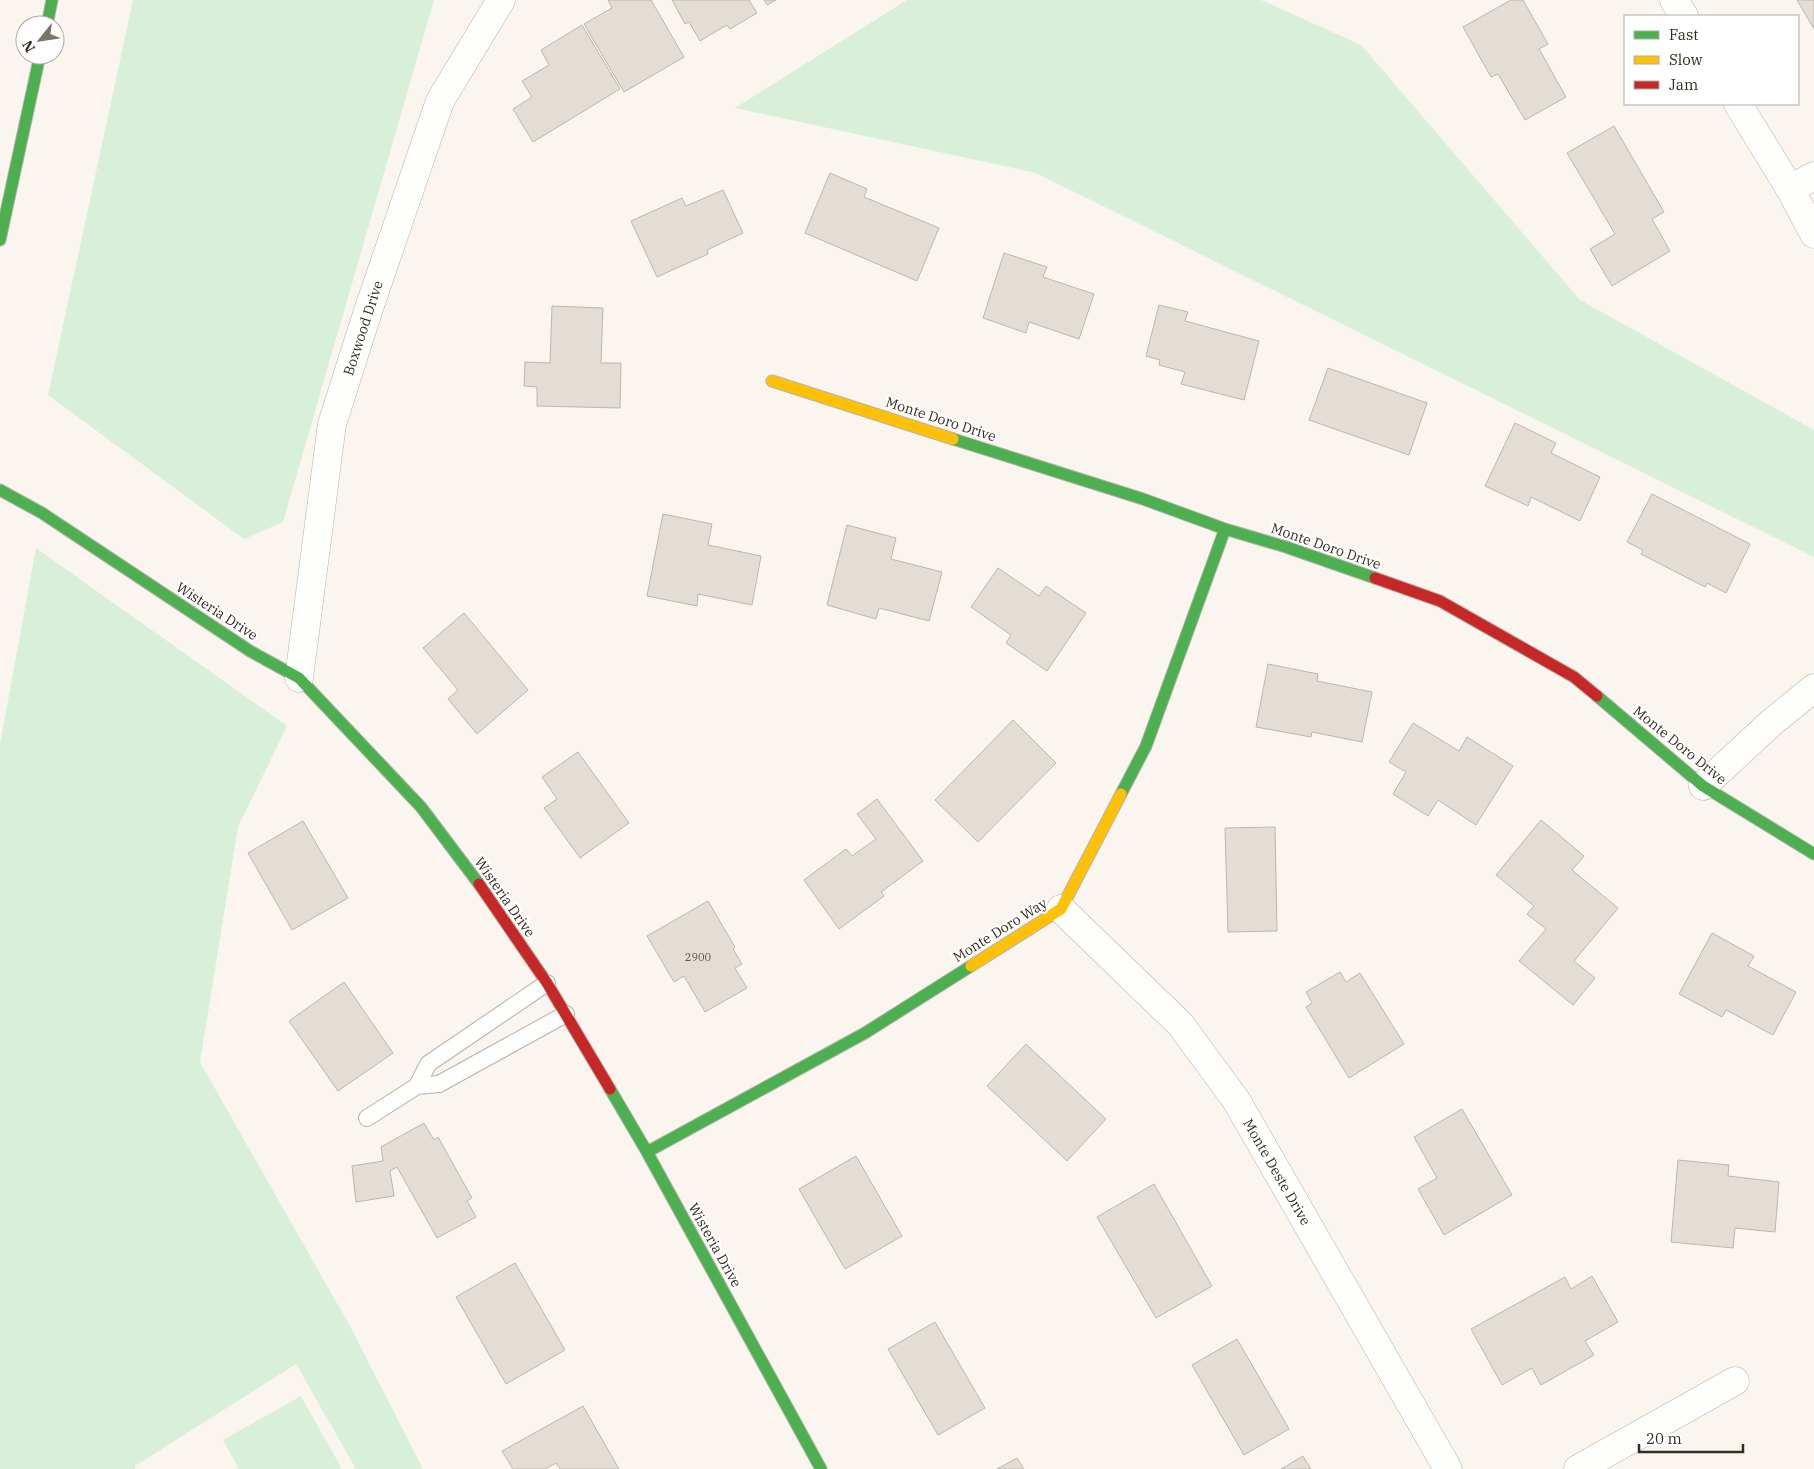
<svg xmlns="http://www.w3.org/2000/svg" width="1814" height="1469" viewBox="0 0 1814 1469" font-family="'IBM Plex Serif',serif">
<style>
.green{fill:#d8efda}
.building{fill:#e4ddd5;stroke:#bdb6ae}
.lines{fill:none;stroke-linecap:round;stroke-linejoin:round}
.lane-casing{stroke:#b7b1a9;stroke-width:18}
.street-casing{stroke:#b7b1a9;stroke-width:29}
.fast-casing{stroke:#b7b1a9;stroke-width:13}
.slow-casing{stroke:#b7b1a9;stroke-width:13}
.jam-casing{stroke:#b7b1a9;stroke-width:13}
.lane{stroke:#fefefd;stroke-width:16}
.street{stroke:#fefefd;stroke-width:28}
.fast{stroke:#4caf50;stroke-width:11}
.slow{stroke:#ffc107;stroke-width:11}
.jam{stroke:#c62828;stroke-width:11}
.labels{text-anchor:middle;dominant-baseline:central;stroke-width:4.5;stroke-linejoin:round;paint-order:stroke}
.number-label{font-size:11px;fill:#60584d}
.street-label{font-size:14px;fill:#342c20;stroke:#fff}
</style>
<rect width="100%" height="100%" fill="#faf6ef"/>
<path class="green" d="M 133,0 L 434,0 L 283,522 L 244,539 L 48,395 Z
M 907,0 L 1261,0 L 1361,45 L 1580,300 L 1814,430 L 1814,557 L 1036,173 L 735,108 Z
M 36,548 L 287,726 L 238,827 L 200,1062 L 351,1328 L 423,1469 L 356,1469 L 296,1364 L 135,1466 L 135,1469 L 0,1469 L 0,744 Z
M 301,1396 L 342,1469 L 239,1469 L 223,1440 Z"/>
<path class="building" d="M 608,0 L 651,0 L 684,57 L 624,92 L 584,24 L 612,8 Z
M 672,0 L 749,0 L 757,13 L 730,29 L 727,25 L 700,41 L 689,22 L 685,24 Z
M 764,0 L 776,0 L 767,5 Z
M 1511,0 L 1523,0 L 1548,44 L 1539,49 L 1566,97 L 1525,120 L 1498,74 L 1491,77 L 1463,27 Z
M 1797,0 L 1814,0 L 1814,29 Z
M 582,25 L 620,89 L 533,142 L 513,109 L 532,97 L 522,81 L 549,65 L 541,50 Z
M 1614,126 L 1664,212 L 1652,219 L 1670,251 L 1612,286 L 1590,249 L 1615,234 L 1567,153 Z
M 830,173 L 867,189 L 864,197 L 939,228 L 917,281 L 805,233 Z
M 723,190 L 743,233 L 707,250 L 708,254 L 657,277 L 631,221 L 682,198 L 686,206 Z
M 1004,253 L 1047,267 L 1043,277 L 1094,294 L 1079,339 L 1029,322 L 1026,333 L 983,318 Z
M 1159,305 L 1188,312 L 1185,321 L 1259,341 L 1244,400 L 1181,384 L 1185,372 L 1159,365 L 1160,360 L 1146,356 Z
M 552,306 L 603,308 L 601,363 L 621,363 L 620,408 L 537,406 L 537,387 L 524,386 L 525,362 L 550,363 Z
M 1328,368 L 1427,403 L 1409,455 L 1309,420 Z
M 1515,423 L 1556,443 L 1551,453 L 1600,477 L 1580,521 L 1531,497 L 1528,506 L 1485,486 Z
M 1652,494 L 1750,544 L 1726,593 L 1707,583 L 1705,587 L 1641,554 L 1643,550 L 1627,542 Z
M 663,514 L 712,524 L 708,545 L 761,556 L 752,605 L 698,594 L 697,606 L 647,596 Z
M 847,525 L 896,538 L 891,559 L 942,572 L 929,621 L 879,608 L 876,619 L 827,605 Z
M 998,568 L 1039,596 L 1046,586 L 1086,613 L 1047,671 L 1006,643 L 1011,635 L 971,607 Z
M 464,613 L 528,690 L 477,734 L 448,699 L 458,690 L 423,648 Z
M 1268,664 L 1318,674 L 1317,681 L 1372,692 L 1362,742 L 1312,732 L 1311,737 L 1256,727 Z
M 1013,720 L 1056,763 L 978,842 L 935,800 Z
M 1413,723 L 1459,751 L 1467,737 L 1513,766 L 1476,825 L 1438,800 L 1428,816 L 1393,794 L 1406,772 L 1389,762 Z
M 578,752 L 629,823 L 580,858 L 544,808 L 557,799 L 542,777 Z
M 877,799 L 923,861 L 881,892 L 884,896 L 839,929 L 804,880 L 846,849 L 852,856 L 876,839 L 857,814 Z
M 1541,820 L 1584,856 L 1572,870 L 1618,908 L 1574,961 L 1595,978 L 1573,1005 L 1519,961 L 1546,929 L 1527,914 L 1534,906 L 1496,875 Z
M 303,821 L 348,898 L 292,930 L 248,853 Z
M 1275,827 L 1277,931 L 1228,932 L 1225,828 Z
M 708,901 L 735,947 L 733,949 L 742,964 L 735,968 L 747,988 L 705,1012 L 684,976 L 674,982 L 647,936 Z
M 1712,933 L 1754,956 L 1748,966 L 1796,992 L 1773,1035 L 1726,1010 L 1722,1017 L 1679,994 Z
M 1340,972 L 1346,982 L 1360,973 L 1404,1044 L 1349,1078 L 1306,1007 L 1312,1003 L 1306,992 Z
M 344,982 L 393,1053 L 338,1091 L 289,1021 Z
M 1026,1044 L 1106,1119 L 1067,1161 L 987,1086 Z
M 1462,1109 L 1512,1195 L 1444,1235 L 1418,1189 L 1437,1178 L 1414,1137 Z
M 424,1123 L 434,1140 L 438,1137 L 472,1198 L 467,1201 L 476,1217 L 437,1238 L 397,1167 L 390,1171 L 394,1196 L 356,1202 L 352,1166 L 383,1161 L 381,1147 Z
M 856,1156 L 902,1236 L 845,1269 L 799,1189 Z
M 1678,1160 L 1729,1165 L 1728,1176 L 1779,1182 L 1775,1232 L 1735,1228 L 1733,1248 L 1671,1242 Z
M 1154,1184 L 1212,1286 L 1156,1318 L 1097,1217 Z
M 515,1263 L 565,1350 L 506,1384 L 456,1297 Z
M 1592,1276 L 1618,1322 L 1585,1341 L 1594,1355 L 1541,1385 L 1532,1368 L 1502,1385 L 1471,1329 L 1565,1277 L 1571,1289 Z
M 935,1322 L 985,1408 L 938,1435 L 888,1349 Z
M 1237,1339 L 1289,1429 L 1244,1455 L 1192,1365 Z
M 583,1406 L 619,1469 L 560,1469 L 556,1463 L 545,1469 L 513,1469 L 502,1451 Z
M 1303,1456 L 1311,1469 L 1281,1469 Z
M 1017,1458 L 1024,1469 L 997,1469 Z"/>
<g class="lines">
<defs>
<path id="lane" d="M 417,1086 L 428,1064 L 547,983
M 367,1118 L 417,1086 L 439,1084 L 566,1014"/>
<path id="street" d="M 1674,0 L 1684,16
M 1738,104 L 1790,189 L 1814,234
M 1790,189 L 1814,176
M 299,678 L 332,424 L 368,311 L 440,101 L 501,0
M 1703,786 L 1771,723 L 1814,688
M 1061,909 L 1180,1024 L 1236,1100 L 1448,1469
M 1578,1469 L 1735,1381"/>
<path id="fast" d="M 47,25 L 52,0
M 0,240 L 40,55
M 953,439 L 1143,499 L 1225,529 L 1286,547 L 1375,578
M 0,490 L 42,513 L 250,651 L 299,678 L 421,807 L 479,884
M 1597,696 L 1703,786 L 1814,854
M 1121,794 L 1146,746 L 1225,529
M 610,1089 L 647,1152 L 821,1469
M 647,1152 L 865,1033 L 971,966"/>
<path id="slow" d="M 772,381 L 953,439
M 971,966 L 1061,909 L 1121,794"/>
<path id="jam" d="M 1375,578 L 1440,601 L 1574,677 L 1597,696
M 479,884 L 547,983 L 610,1089"/>
</defs>
<use href="#lane" class="lane-casing"/>
<use href="#street" class="street-casing"/>
<use href="#fast" class="fast-casing"/>
<use href="#slow" class="slow-casing"/>
<use href="#jam" class="jam-casing"/>
<use href="#lane" class="lane"/>
<use href="#street" class="street"/>
<use href="#fast" class="fast"/>
<use href="#slow" class="slow"/>
<use href="#jam" class="jam"/>
</g>
<g class="labels">
<g class="number-label">
<text x="698" y="957">2900</text>
</g>
<g class="street-label">
<text transform="translate(363 328) rotate(-72)">Boxwood Drive</text>
<text transform="translate(941 419) rotate(18)">Monte Doro Drive</text>
<text transform="translate(1326 546) rotate(19)">Monte Doro Drive</text>
<text transform="translate(217 611) rotate(33)">Wisteria Drive</text>
<text transform="translate(1680 745) rotate(39)">Monte Doro Drive</text>
<text transform="translate(505 897) rotate(55)">Wisteria Drive</text>
<text transform="translate(1000 930) rotate(-32)">Monte Doro Way</text>
<text transform="translate(1277 1172) rotate(60)">Monte Deste Drive</text>
<text transform="translate(715 1245) rotate(61)">Wisteria Drive</text>
</g>
</g>
<rect x="1624" y="15" width="175" height="90" fill="#ffffff" stroke="#aeaba6"/>
<rect x="1634" y="31" width="25" height="8" fill="#4caf50" stroke="#aeaba6"/>
<text x="1669" y="40" font-size="15" fill="#342c20">Fast</text>
<rect x="1634" y="56" width="25" height="8" fill="#ffc107" stroke="#aeaba6"/>
<text x="1669" y="65" font-size="15" fill="#342c20">Slow</text>
<rect x="1634" y="81" width="25" height="8" fill="#c62828" stroke="#aeaba6"/>
<text x="1669" y="90" font-size="15" fill="#342c20">Jam</text>
<g transform="translate(40 40) rotate(240)"><circle r="24" fill="#ffffff" stroke="#aeaba6"/>
<path d="M0-4L9 19L0 12L-9 19Z" fill="#797368"/>
<text y="-8" font-size="14" font-weight="bold" text-anchor="middle" fill="#342c20">N</text>
</g>
<path d="M1639 1444v8h104v-8" fill="none" stroke="#342c20" stroke-width="2.5"/>
<text x="1646" y="1444" font-size="15" fill="#342c20" stroke="#ffffff" stroke-width="4" paint-order="stroke">20 m</text>
</svg>
